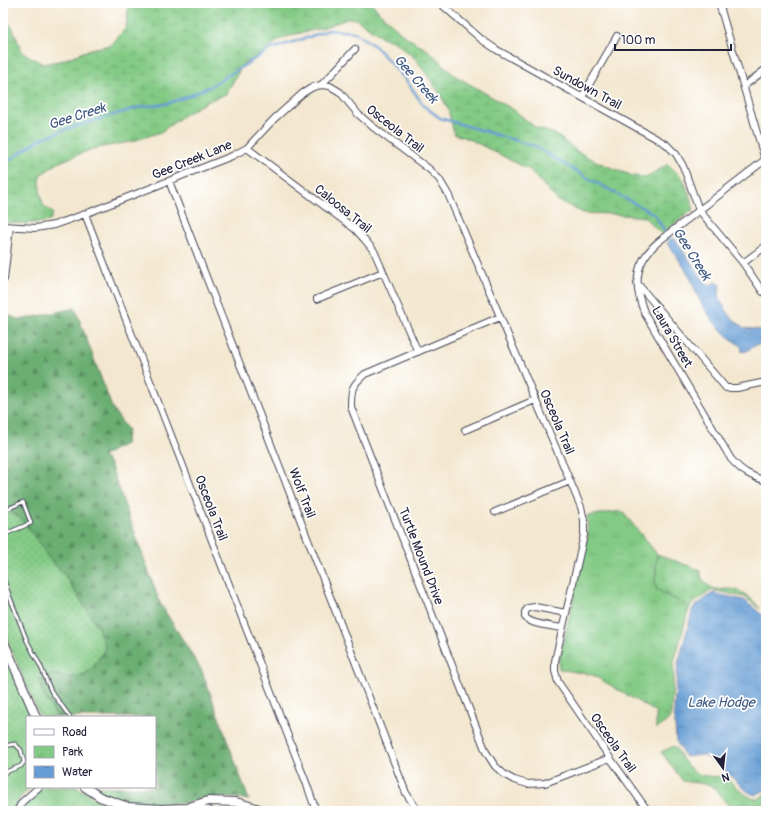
<svg xmlns="http://www.w3.org/2000/svg" width="769" height="814" viewBox="0 0 769 814" font-family="Pangolin,sans-serif">
<style>
.grass{fill:url(#grass-dots);stroke:#527660}
.forest{fill:url(#forest-firs);stroke:#466856}
.wetland{fill:url(#wetland-marsh);stroke:#527660}
.park{fill:url(#park-tufts);stroke:#527660}
.water{fill:url(#water-ripples);stroke:#446088}
.lines{fill:none;stroke-linecap:round;stroke-linejoin:round}
.stream{stroke:#669dd4;stroke-width:2.5}
.service-casing{stroke:#414051;stroke-width:5}
.minor-casing{stroke:#414051;stroke-width:8}
.tertiary-casing{stroke:#414051;stroke-width:10}
.service{stroke:#fff;stroke-width:3}
.minor{stroke:#fff;stroke-width:6}
.tertiary{stroke:#fff;stroke-width:8}
.labels{text-anchor:middle;dominant-baseline:central;stroke-width:3.5;stroke-linejoin:round;paint-order:stroke}
.street-label{font-size:13px;fill:#22223b;stroke:#fff}
.water-label{font-size:14px;font-style:italic;fill:#415980;stroke:#fff}
</style>
<defs>
<pattern id="grass-dots" width="8" height="8" patternUnits="userSpaceOnUse"><rect width="8" height="8" fill="#83ca85"/><path d="M2 2h.1M6 6h.1" fill="none" stroke="#71ad74" stroke-width="1.8" stroke-linecap="round"/></pattern>
<pattern id="forest-firs" width="22" height="20" patternUnits="userSpaceOnUse"><rect width="22" height="20" fill="#6aae72"/><path d="M5 1l3.5 6h-7zM16 11l3.5 6h-7z" fill="#578d5f"/></pattern>
<pattern id="wetland-marsh" width="20" height="14" patternUnits="userSpaceOnUse"><rect width="20" height="14" fill="#83ca85"/><path d="M1 5h8M5 5V1M11 12h8M15 12V8" fill="none" stroke="#71ad74"/></pattern>
<pattern id="park-tufts" width="24" height="20" patternUnits="userSpaceOnUse"><rect width="24" height="20" fill="#83ca85"/><path d="M3 7l-1-3M5 7V3M7 7l1-3M15 17l-1-3M17 17v-4M19 17l1-3" fill="none" stroke="#71ad74"/></pattern>
<pattern id="water-ripples" width="26" height="14" patternUnits="userSpaceOnUse"><rect width="26" height="14" fill="#669dd4"/><path d="M2 4q2-2 4 0t4 0M15 11q2-2 4 0t4 0" fill="none" stroke="#5480ad"/></pattern>
</defs>
<rect width="100%" height="100%" fill="#fff"/>
<filter id="ink" filterUnits="userSpaceOnUse"><feTurbulence type="fractalNoise" baseFrequency=".025" numOctaves="2"/><feDisplacementMap in="SourceGraphic" scale="8" xChannelSelector="R" yChannelSelector="G"/><feConvolveMatrix kernelMatrix="1 2 1 2 8 2 1 2 1" color-interpolation-filters="sRGB"/></filter>
<filter id="wash" filterUnits="userSpaceOnUse"><feTurbulence type="fractalNoise" baseFrequency=".012" numOctaves="4" result="noise"/><feDisplacementMap in="SourceGraphic" scale="16" xChannelSelector="R" yChannelSelector="G"/><feGaussianBlur stdDeviation="0.9" result="paint"/><feColorMatrix in="noise" values="0 0 0 0 0 0 0 0 0 0 0 0 0 0 0 0 0 1.4 0 .05"/><feComposite in="paint" operator="in"/></filter>
<g filter="url(#wash)">
<rect width="100%" height="100%" fill="#f3e7cf"/>
<path class="grass" d="M 3,509 L 6,509 L 20,518 L 31,531 L 48,557 L 64,574 L 98,627 L 106,647 C 100,657 93,672 81,676 C 72,678 62,676 53,675 L 42,692 L 57,717 L 40,717 L 3,630 Z
M 3,650 L 32,717 L 27,717 L 27,787 L 31,787 L 19,799 L 13,811 L 3,811 L 3,685 L 4,682 L 3,675 Z
M 43,787 L 77,787 L 98,801 L 126,811 L 22,811 L 25,805 Z
M 93,787 L 114,787 L 130,803 L 101,793 Z"/>
<path class="forest" d="M 75,308 L 113,410 L 128,430 L 125,444 L 115,449 L 103,456 L 110,464 L 160,603 L 202,671 L 249,800 L 236,798 L 208,797 L 186,803 L 160,805 L 130,803 L 114,787 L 155,787 L 155,717 L 57,717 L 42,692 L 40,678 C 44,677 48,675 52,675 C 58,674 65,677 71,677 C 91,676 97,663 105,647 L 98,627 L 64,574 L 48,557 L 31,531 L 20,518 L 6,509 L 3,509 L 3,466 L 7,463 L 3,449 L 3,320 L 8,315 L 20,320 Z"/>
<path class="wetland" d="M 127,3 L 372,3 L 379,12 L 406,37 L 429,51 L 454,75 L 514,110 L 536,128 L 555,134 L 578,152 L 602,164 L 633,176 L 648,177 L 668,164 L 684,180 L 694,209 L 661,234 L 644,217 L 612,214 L 583,213 L 557,200 L 530,170 L 469,139 L 454,134 L 448,109 L 440,94 L 416,59 L 395,42 L 382,37 L 356,19 L 350,18 L 319,29 L 295,34 L 279,40 L 263,53 L 243,64 L 226,94 L 206,102 L 184,115 L 161,132 L 130,142 L 92,149 L 60,162 L 40,175 L 40,191 L 43,205 L 53,213 L 50,221 C 34,224 19,224 3,222 L 3,16 L 13,29 L 22,52 L 43,64 L 63,60 L 91,49 L 111,45 L 126,28 L 128,8 Z
M 657,554 L 700,570 C 701,572 701,574 701,576 C 703,582 711,589 717,589 C 723,590 729,588 736,590 C 746,594 754,600 760,609 L 745,597 L 712,590 L 691,605 L 688,612 L 685,605 L 656,589 L 655,580 Z
M 674,746 C 677,749 679,753 681,757 C 693,775 703,778 724,776 C 731,781 748,800 757,799 C 760,798 763,796 766,794 L 766,811 L 733,811 L 712,785 L 683,781 L 661,752 Z"/>
<path class="park" d="M 622,511 L 657,554 L 655,580 L 656,589 L 685,605 L 688,612 L 673,666 L 674,672 L 671,708 C 672,721 665,722 656,729 L 656,712 L 593,675 L 559,669 L 559,661 L 588,536 L 587,516 Z"/>
<path class="water" d="M 674,238 L 705,282 L 710,286 L 715,282 L 720,285 L 719,299 L 731,317 L 744,328 L 763,330 L 766,330 L 766,344 L 756,345 L 747,351 L 742,352 L 741,346 C 723,335 707,316 698,297 C 695,291 693,283 690,277 C 683,265 675,254 667,243 Z
M 713,593 L 744,600 L 766,618 L 766,790 L 755,795 L 748,792 L 724,770 L 704,755 L 685,757 L 676,741 L 674,709 L 678,664 L 693,608 Z"/>
<g class="lines">
<path class="stream" d="M 3,164 L 41,139 L 67,129 L 140,107 L 166,104 L 186,97 L 211,86 L 271,49 L 309,37 L 329,30 L 354,32 L 376,47 L 406,80 L 424,106 L 440,118 L 534,146 L 584,176 L 654,214 L 672,243"/>
</g>
</g>
<g filter="url(#ink)">
<g class="lines">
<defs>
<path id="service" d="M 3,511 L 23,502 L 31,523 L 3,535
M 3,564 L 4,580 L 9,595 L 27,641 L 40,665 L 51,691 L 70,717
M 3,748 L 9,745 L 15,744 L 21,750 L 24,762 L 21,766 L 3,773"/>
<path id="minor" d="M 440,3 L 481,39 L 497,50 L 666,144 L 676,154 L 683,166 L 699,210 L 743,263 L 763,292 L 766,293
M 719,3 L 765,160
M 321,85 L 330,86 L 340,92 L 358,114 L 373,127 L 429,169 L 439,179 L 448,194 L 581,507 L 584,520 L 584,535 L 555,661 L 555,671 L 558,682 L 610,758 L 648,811
M 744,86 L 766,69
M 582,97 L 617,36
M 247,148 L 355,229 L 365,240 L 374,251 L 418,352
M 766,159 L 663,238 C 660,241 655,244 652,248 C 633,267 635,291 645,314 L 731,459 C 742,472 751,476 766,481
M 169,181 L 406,793 L 418,811
M 85,214 L 307,785 L 316,811
M 3,226 L 36,228 L 54,225 L 85,214 L 232,156 L 247,148 L 274,119 L 303,93 L 313,87 L 321,85 L 332,74 L 355,49
M 743,263 L 766,246
M 4,279 L 10,227
M 637,283 L 726,388 L 737,388 L 766,382
M 317,299 L 383,272
M 500,317 L 365,374 C 351,386 351,390 351,407 L 486,752 L 495,766 L 505,775 L 514,780 L 528,784 L 545,783 L 610,758
M 465,430 L 535,400
M 495,512 L 570,481
M 562,628 C 552,626 531,625 525,617 L 525,612 L 528,608 L 535,607 L 566,613
M 17,811 L 22,802 L 39,787"/>
<path id="tertiary" d="M 3,640 L 36,717
M 85,787 L 100,797 L 128,807 L 161,809 L 187,808 L 209,811
M 189,807 L 208,801 L 236,802 L 266,811"/>
</defs>
<use href="#service" class="service-casing"/>
<use href="#minor" class="minor-casing"/>
<use href="#tertiary" class="tertiary-casing"/>
<use href="#service" class="service"/>
<use href="#minor" class="minor"/>
<use href="#tertiary" class="tertiary"/>
</g>
</g>
<g class="labels">
<g class="street-label">
<text transform="translate(587 88) rotate(29)">Sundown Trail</text>
<text transform="translate(395 129) rotate(38)">Osceola Trail</text>
<text transform="translate(192 160) rotate(-22)">Gee Creek Lane</text>
<text transform="translate(343 209) rotate(39)">Caloosa Trail</text>
<text transform="translate(672 337) rotate(60)">Laura Street</text>
<text transform="translate(557 422) rotate(67)">Osceola Trail</text>
<text transform="translate(302 493) rotate(69)">Wolf Trail</text>
<text transform="translate(211 508) rotate(69)">Osceola Trail</text>
<text transform="translate(421 556) rotate(69)">Turtle Mound Drive</text>
<text transform="translate(613 743) rotate(55)">Osceola Trail</text>
</g>
<g class="water-label">
<text transform="translate(416 79) rotate(49)">Gee Creek</text>
<text transform="translate(77 116) rotate(-18)">Gee Creek</text>
<text transform="translate(692 254) rotate(58)">Gee Creek</text>
<text x="721" y="702">Lake Hodge</text>
</g>
</g>
<rect width="769" height="814" fill="none" stroke="#fff" stroke-width="16"/>
<rect x="26" y="716" width="130" height="72" fill="#ffffff" stroke="#a7a7b1"/>
<rect x="34" y="729" width="20" height="6" fill="#ffffff" stroke="#a7a7b1"/>
<text x="62" y="736" font-size="12" fill="#22223b">Road</text>
<rect x="34" y="746" width="20" height="12" fill="url(#park-tufts)" stroke="#a7a7b1"/>
<text x="62" y="756" font-size="12" fill="#22223b">Park</text>
<rect x="34" y="766" width="20" height="12" fill="url(#water-ripples)" stroke="#a7a7b1"/>
<text x="62" y="776" font-size="12" fill="#22223b">Water</text>
<g transform="translate(723 768) rotate(165)" stroke="#ffffff" stroke-width="3" paint-order="stroke">
<path d="M0-3L7 15L0 10L-7 15Z" fill="#22223b"/>
<text y="-6" font-size="11" font-weight="bold" text-anchor="middle" fill="#22223b">N</text>
</g>
<path d="M615 44v6h116v-6" fill="none" stroke="#22223b" stroke-width="2"/>
<text x="621" y="44" font-size="12" fill="#22223b" stroke="#ffffff" stroke-width="3" paint-order="stroke">100 m</text>
</svg>
